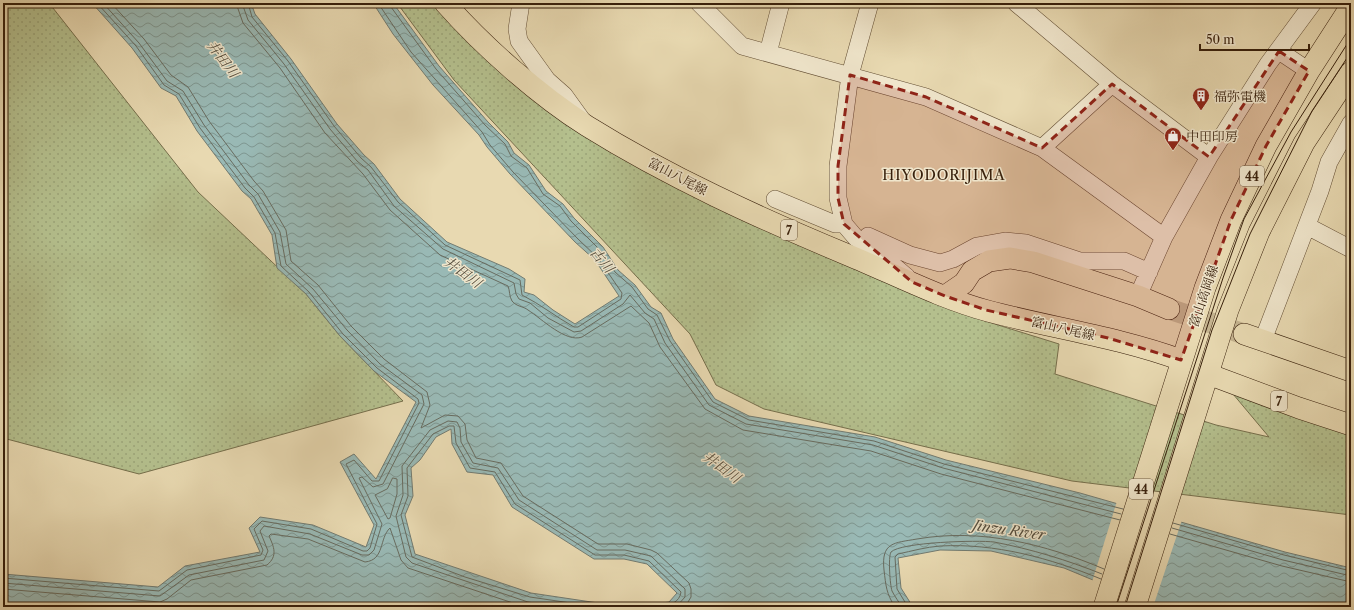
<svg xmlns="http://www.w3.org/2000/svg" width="1354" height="610" viewBox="0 0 1354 610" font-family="'Libre Caslon Text','Noto Serif JP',serif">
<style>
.grass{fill:url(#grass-dots);stroke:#766f4c}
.water{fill:url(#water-waves);stroke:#727b71}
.pier{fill:#e8d9b1}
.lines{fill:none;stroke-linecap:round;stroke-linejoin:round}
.shore{stroke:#686c60;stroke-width:1}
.major-tunnel{stroke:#c5b490;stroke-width:21;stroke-dasharray:21 10;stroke-linecap:butt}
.minor-casing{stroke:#634e34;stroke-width:18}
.major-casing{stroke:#371f0b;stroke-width:22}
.minor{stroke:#f0e6cc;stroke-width:17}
.major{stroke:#e8d9b1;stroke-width:21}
.tram{stroke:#371f0b;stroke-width:1}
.marked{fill:#8f2418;fill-opacity:0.2;stroke:#8f2418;stroke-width:3;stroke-dasharray:8 5;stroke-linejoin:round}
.labels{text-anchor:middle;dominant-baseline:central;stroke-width:3;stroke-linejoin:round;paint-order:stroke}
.shield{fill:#f0e6cc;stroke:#6e5b45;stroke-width:1}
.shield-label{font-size:12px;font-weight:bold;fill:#371f0b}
.poi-label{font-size:13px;fill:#371f0b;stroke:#f0e6cc;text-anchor:start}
.street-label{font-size:13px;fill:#371f0b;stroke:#f0e6cc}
.water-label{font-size:14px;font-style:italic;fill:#544d3e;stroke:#f0e6cc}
.neighbourhood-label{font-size:14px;letter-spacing:1px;fill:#371f0b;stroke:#f0e6cc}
</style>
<defs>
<pattern id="grass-dots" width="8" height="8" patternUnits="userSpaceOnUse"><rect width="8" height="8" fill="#b4bf8d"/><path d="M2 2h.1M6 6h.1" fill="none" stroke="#9ba478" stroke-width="1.8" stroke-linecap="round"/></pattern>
<pattern id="water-waves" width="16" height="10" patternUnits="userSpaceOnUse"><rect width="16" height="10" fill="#99b9b5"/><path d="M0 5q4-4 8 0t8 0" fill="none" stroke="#7e9691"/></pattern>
</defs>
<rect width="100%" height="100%" fill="#e8d9b1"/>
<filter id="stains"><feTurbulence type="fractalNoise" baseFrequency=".005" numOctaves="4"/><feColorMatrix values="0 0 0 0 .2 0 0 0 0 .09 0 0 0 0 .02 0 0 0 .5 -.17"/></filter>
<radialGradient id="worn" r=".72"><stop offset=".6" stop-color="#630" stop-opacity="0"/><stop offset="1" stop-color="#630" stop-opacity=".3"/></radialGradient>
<path class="grass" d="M 3,3 L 49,3 L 198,192 L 306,294 L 340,336 L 403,401 L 139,474 L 3,438 Z
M 397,3 L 435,3 L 581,131 L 982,320 L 1059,344 L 1055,374 L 1216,425 L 1269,437 L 1233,394 L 1351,428 L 1351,515 L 1072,481 L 764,409 L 716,385 L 690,334 L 454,80 Z"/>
<path class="water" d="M 92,3 L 251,3 L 255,14 L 291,59 L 337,124 L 364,155 L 374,164 L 400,199 L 447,242 L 509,269 L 525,279 L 524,292 L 534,295 L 553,310 L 575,324 L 619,296 L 595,260 L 575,242 L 510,174 L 487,147 L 479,135 L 433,85 L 393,34 L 373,3 L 393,3 L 439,66 L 488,122 L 508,142 L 514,153 L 529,165 L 546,191 L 563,204 L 574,218 L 603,247 L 618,270 L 635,285 L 651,307 L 661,313 L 673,339 L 715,399 L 749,416 L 875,437 L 946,460 L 1080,493 L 1285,552 L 1351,568 L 1351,607 L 1158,607 L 1064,568 L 991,551 L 940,550 L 898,558 L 901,588 L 913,607 L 633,607 L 669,602 L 677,593 L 647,564 L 624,559 L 594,559 L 512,507 L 493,475 L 467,472 L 452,444 L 451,429 L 436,437 L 420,460 L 411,468 L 413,496 L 405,515 L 415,554 L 531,593 L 625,607 L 3,607 L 3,574 L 158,587 L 185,566 L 260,552 L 249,528 L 260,517 L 313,525 L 366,547 L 374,525 L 340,462 L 354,454 L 376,479 L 416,402 L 374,371 L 340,336 L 306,294 L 277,268 L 272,235 L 251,199 L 242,191 L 197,131 L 176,96 L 161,88 L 132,48 Z"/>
<path class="pier" d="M 1117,501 L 1182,520 L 1153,607 L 1092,582 Z"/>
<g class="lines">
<path class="shore" d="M 111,3 L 144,39 L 171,75 L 188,87 L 209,121 L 254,181 L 263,191 L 286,230 L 291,261 L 318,285 L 351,326 L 384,359 L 427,392 L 430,405 L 421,428 L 445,415 L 458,416 L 465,424 L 467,440 L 476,458 L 501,463 L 523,496 L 598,544 L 627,544 L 651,550 L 657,553 L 689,583 L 691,589 L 691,597 L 685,607
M 236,3 L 243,23 L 280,68 L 325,133 L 363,174 L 390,210 L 440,255 L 508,286 C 510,291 509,296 512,301 C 517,307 523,306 528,310 C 542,319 566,343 582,337 L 631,306 L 649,323 L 660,347 L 705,409 L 743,430 L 871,451 L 941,474 L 1120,520
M 242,3 L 248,20 L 284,64 L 330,129 L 357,161 L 368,170 L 394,206 L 443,249 L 514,283 L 516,294 L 519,299 L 530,303 L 548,318 L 574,332 L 581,331 L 623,304 L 630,295 L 645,313 L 654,319 L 665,343 L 709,405 L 746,424 L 873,445 L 943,468 L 1121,514
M 248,3 L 252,17 L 288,61 L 334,126 L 361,158 L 371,167 L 398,202 L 445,245 L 520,280 L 522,295 C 540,304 556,317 574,327 L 578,327 L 621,299 L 622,293 L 598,258 L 578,239 L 513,172 L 490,145 L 482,132 L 411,52 L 378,3
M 390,3 L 391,7 L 436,69 L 485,125 L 505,144 L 511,156 L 527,168 L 543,194 L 560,206 L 571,221 L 600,250 L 615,272 L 632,287 L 648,309 L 657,315 L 670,341 L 713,402 L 749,420 L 874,441 L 944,464 L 1123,509
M 393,478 L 397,479 L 397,494 L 390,518 L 388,519 L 375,495 L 387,489 Z
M 1173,523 L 1284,555 L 1351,571
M 1172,528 L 1283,560 L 1351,576
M 1170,534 L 1282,566 L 1351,582
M 3,578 L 159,591 L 187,570 L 261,555 L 263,550 L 254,529 L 262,521 L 311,529 L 363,551 L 367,551 L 370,548 L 377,524 L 346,464 L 354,460 L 372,481 L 379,481 L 419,403 L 418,399 L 377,368 L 343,334 L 309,292 L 281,266 L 275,233 L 254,197 L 245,188 L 200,128 L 179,94 L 164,85 L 136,46 L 97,3
M 3,583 L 160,596 L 189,575 L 264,560 L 268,551 L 260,531 L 264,526 L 310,534 L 362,555 L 369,555 L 374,550 L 382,524 L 359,478 L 362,477 L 373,487 L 383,484 L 424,404 L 422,395 L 380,364 L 347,330 L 313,289 L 286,264 L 280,232 L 258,194 L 249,185 L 204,125 L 183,91 L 167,81 L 139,43 L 103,3
M 3,589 L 160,602 L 167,599 L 191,580 L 267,565 C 278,556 274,547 269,536 L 271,534 L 308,539 L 365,562 C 385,560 379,538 390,528 L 401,560 L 408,568 L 525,607
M 563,607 L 528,602 L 412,563 L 406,557 L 396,516 L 403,495 L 402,466 L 430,430 L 448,421 L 457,422 L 460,428 L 461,442 L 473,463 L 498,468 L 519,500 L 597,550 L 625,550 L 651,556 L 685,589 L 685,597 L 676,607
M 598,607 L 530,597 L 465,577 L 412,557 L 401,515 L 408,496 L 407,468 L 433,434 L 449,426 L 454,426 L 456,443 L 470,468 L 495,472 L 515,504 L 595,555 L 624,555 L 649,561 L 681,592 C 680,602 669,606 661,607
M 895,607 C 886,593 886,586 884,570 C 881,542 894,543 917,539 C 981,528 1045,544 1104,569
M 902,607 C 899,602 895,597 892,591 C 890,585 888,557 891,552 C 901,542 978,540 994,542 C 1031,549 1067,560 1102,574
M 908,607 L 897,589 L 895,557 L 898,554 C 912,551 926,547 940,546 C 995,543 1050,558 1101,579"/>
<path class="major-tunnel" d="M 1169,309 L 1244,334"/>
<defs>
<path id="minor" d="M 521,3 L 517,29 L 519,41 L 547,80 L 564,95 L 582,120
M 699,3 L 742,46 L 926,97 L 1042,148
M 870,3 L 850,75 L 838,166 L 838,198 L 844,224 L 856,238 L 881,255 L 907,277
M 1016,3 L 1112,84 L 1209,157
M 1279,51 L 1309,71
M 768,53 L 781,3
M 1112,84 L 1042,148 L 1164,237
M 775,199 L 835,224 L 844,224
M 1307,226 L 1351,249
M 868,236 L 910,255 L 940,263 L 953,259 L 977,246 L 1005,241 L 1026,243 L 1080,261 L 1124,261 L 1149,272
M 1138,296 L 1164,237 L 1209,157 L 1268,64 L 1313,3
M 1263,340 L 1320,191 L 1329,162 L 1351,123"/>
<path id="major" d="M 445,3 C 483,46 538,95 587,126 C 669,177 759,218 848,255 C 894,274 940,298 988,311 C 1052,328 1118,337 1181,360
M 945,296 L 964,283 L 972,271 L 989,261 L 1010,258 L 1033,262 L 1138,296 L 1169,309
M 1244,334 L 1351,371
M 1208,374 L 1299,408 L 1351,425
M 1104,607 L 1205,288 L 1231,220 L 1266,146 L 1309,71 L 1351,6
M 1135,607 L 1228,310 L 1259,232 L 1304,143 L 1351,72"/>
</defs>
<use href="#minor" class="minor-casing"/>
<use href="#major" class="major-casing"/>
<use href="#minor" class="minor"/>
<use href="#major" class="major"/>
<path class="tram" d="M 1116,607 L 1223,278 L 1244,219 L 1291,132 L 1351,38
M 1125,607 L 1212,330 L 1250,234 L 1312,111 L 1351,52"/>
</g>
<path class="marked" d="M 1279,51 L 1309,71 L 1266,146 L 1231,220 L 1181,360 L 1108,338 L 986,310 L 945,296 L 912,282 L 844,224 L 838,198 L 838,166 L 850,75 L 926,97 L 1042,148 L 1112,84 L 1209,157 Z"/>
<defs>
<symbol id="building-pin" viewBox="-11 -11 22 30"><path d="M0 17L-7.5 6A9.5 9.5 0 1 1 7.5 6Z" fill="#8f2418" stroke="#f0e6cc"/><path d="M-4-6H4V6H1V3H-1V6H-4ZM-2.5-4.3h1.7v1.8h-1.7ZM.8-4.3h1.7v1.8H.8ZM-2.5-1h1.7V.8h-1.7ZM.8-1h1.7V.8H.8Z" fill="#fff"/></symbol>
<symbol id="shop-pin" viewBox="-11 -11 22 30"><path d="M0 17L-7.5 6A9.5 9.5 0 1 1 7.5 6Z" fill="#8f2418" stroke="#f0e6cc"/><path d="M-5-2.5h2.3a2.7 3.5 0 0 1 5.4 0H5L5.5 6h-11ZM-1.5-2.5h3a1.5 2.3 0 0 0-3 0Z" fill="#fff"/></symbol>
</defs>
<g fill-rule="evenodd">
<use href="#building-pin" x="1191" y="86" width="20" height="27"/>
<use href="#shop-pin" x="1163" y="126" width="20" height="27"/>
</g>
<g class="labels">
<g class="shield">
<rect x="1240" y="166" width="24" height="20" rx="3"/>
<rect x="781" y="220" width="16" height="20" rx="3"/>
<rect x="1271" y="391" width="16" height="20" rx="3"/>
<rect x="1129" y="479" width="24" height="20" rx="3"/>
</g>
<g class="shield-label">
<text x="1252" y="176">44</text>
<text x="789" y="230">7</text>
<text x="1279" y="401">7</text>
<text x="1141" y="489">44</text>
</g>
<g class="poi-label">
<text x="1214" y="96">福弥電機</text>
<text x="1186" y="136">中田印房</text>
</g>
<g class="street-label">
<text transform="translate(678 176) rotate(28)">富山八尾線</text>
<text transform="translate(1203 296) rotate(-71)">富山高岡線</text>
<text transform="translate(1063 328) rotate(13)">富山八尾線</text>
</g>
<g class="water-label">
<text transform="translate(223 59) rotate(53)">井田川</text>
<text transform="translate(602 260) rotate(50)">古川</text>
<text transform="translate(463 272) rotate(36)">井田川</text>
<text transform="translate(722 467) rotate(36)">井田川</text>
<text transform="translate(1009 530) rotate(8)">Jinzu River</text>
</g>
<g class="neighbourhood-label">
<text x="944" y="175">HIYODORIJIMA</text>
</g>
</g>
<rect width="1354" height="610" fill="none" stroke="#e8d9b1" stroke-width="16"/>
<rect x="4" y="4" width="1346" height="602" fill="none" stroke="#371f0b" stroke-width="2"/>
<rect x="8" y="8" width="1338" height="594" fill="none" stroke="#371f0b"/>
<path d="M1200 44v6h109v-6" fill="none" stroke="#371f0b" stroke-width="2"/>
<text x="1206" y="44" font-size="12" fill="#371f0b" stroke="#f0e6cc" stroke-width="3" paint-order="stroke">50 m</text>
<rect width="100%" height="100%" filter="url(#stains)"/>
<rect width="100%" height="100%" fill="url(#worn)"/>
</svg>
